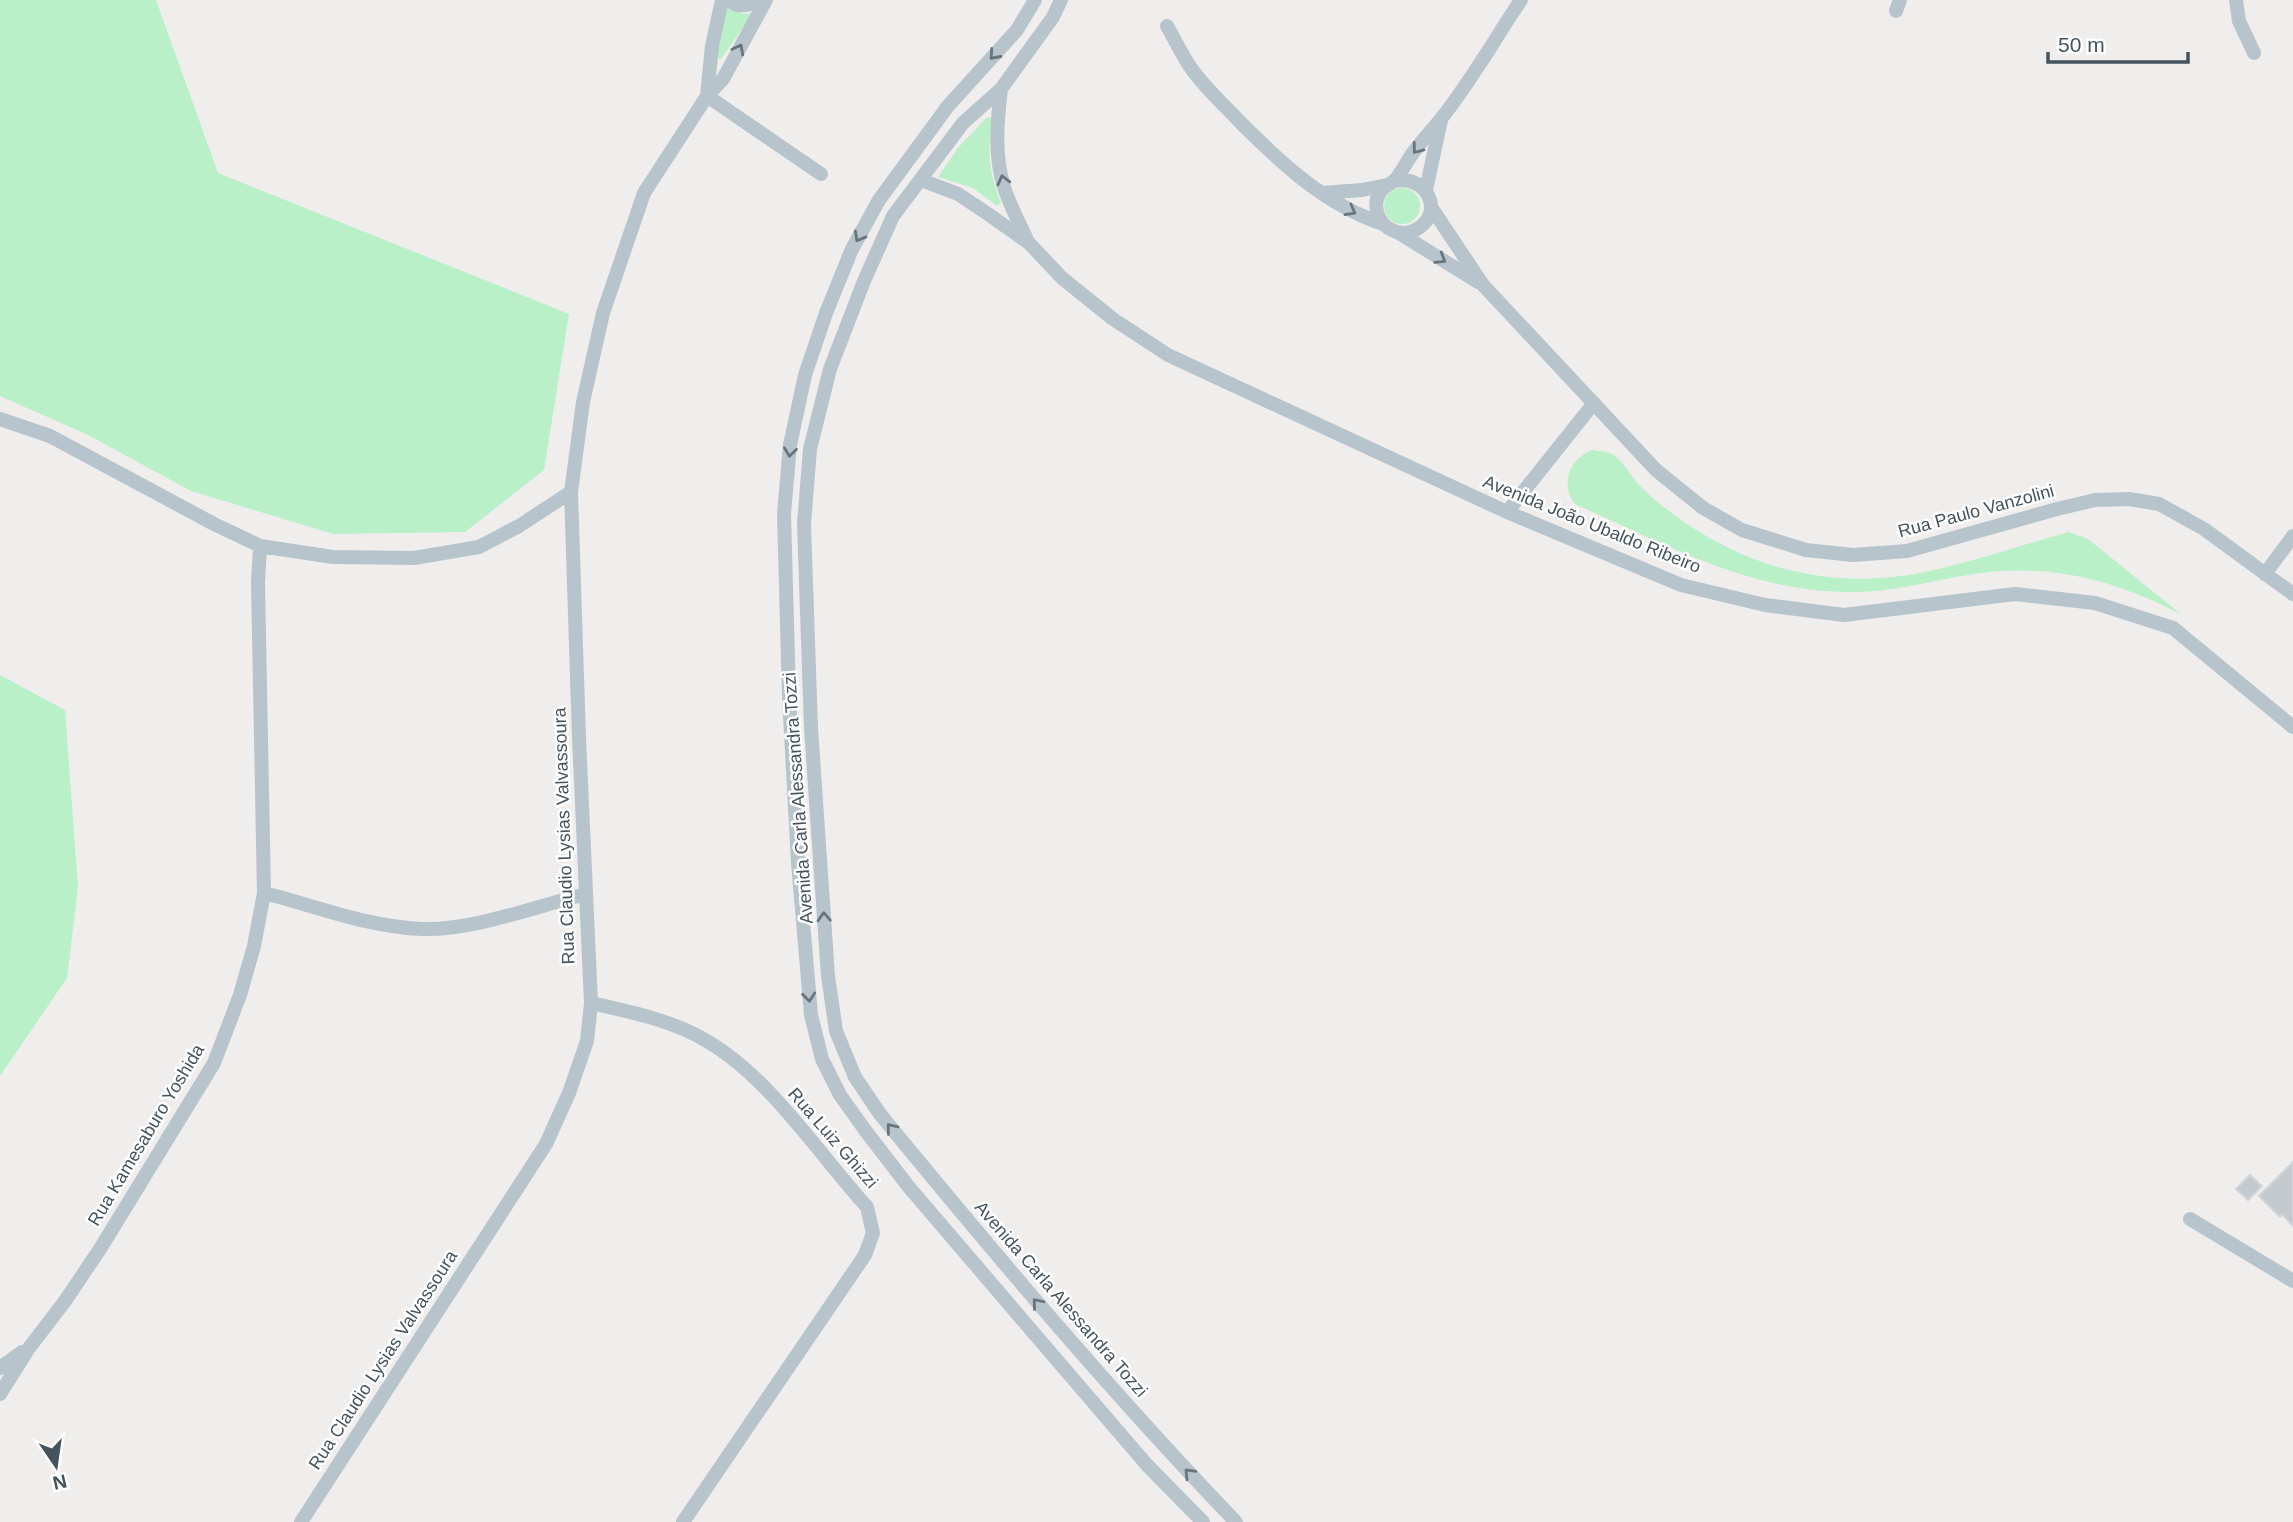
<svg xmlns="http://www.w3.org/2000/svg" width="2293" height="1522" viewBox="0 0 2293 1522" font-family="Arial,sans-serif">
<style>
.green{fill:#b9f0c8}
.building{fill:#c4c9cd;stroke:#d1d4d9;stroke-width:2}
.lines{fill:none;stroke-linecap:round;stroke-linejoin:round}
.street{stroke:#b8c4cb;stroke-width:14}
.oneway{stroke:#68757d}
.labels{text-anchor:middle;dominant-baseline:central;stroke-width:5;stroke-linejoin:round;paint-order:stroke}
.street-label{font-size:18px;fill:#45535c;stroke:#fff}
</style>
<rect width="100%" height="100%" fill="#f0eded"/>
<path class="green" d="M 0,0 L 156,0 L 218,173 L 569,314 L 544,470 L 465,532 L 333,534 L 191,491 L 86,434 L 0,396 Z
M 728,5 L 743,14 L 753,13 L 721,59 L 717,58 L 717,52 Z
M 990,117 L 992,120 C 987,153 989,172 1001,203 L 997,206 L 973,188 L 938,177 L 958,148 L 986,118 Z
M1384 206a18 18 0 1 1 36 0a18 18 0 1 1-36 0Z
M 1592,450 C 1599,451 1606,451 1612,454 C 1624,461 1631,477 1640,486 C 1650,496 1662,506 1673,514 C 1746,569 1834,591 1925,572 C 1973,562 2021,545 2069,532 L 2088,539 L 2182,615 C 2112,578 2041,561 1962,576 C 1922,583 1888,593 1846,592 C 1748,591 1662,543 1575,504 C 1560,484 1569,459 1592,450 Z
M 0,675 L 65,710 L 78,887 L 67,978 L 0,1076 Z"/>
<path class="building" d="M 2293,1162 L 2293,1226 L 2282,1214 L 2280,1217 L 2259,1196 Z
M 2250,1175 L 2262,1186 L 2248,1200 L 2236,1189 Z"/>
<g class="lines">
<path class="street" d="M 729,0 C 738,9 750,5 761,0
M 1035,0 L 1017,30 L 948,106 L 879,200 L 852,249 L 826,313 L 805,375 L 790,445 L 784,514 L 789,697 L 798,863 L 811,1015 L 822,1059 L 840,1095 L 865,1130 L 908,1186 L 1038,1338 L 1147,1465 L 1203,1522
M 1061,0 L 1053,17 L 1001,89 L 963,123 L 893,216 L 864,281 L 830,369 L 810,449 L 804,524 L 811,728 L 828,976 L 836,1031 L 855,1077 L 880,1114 C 994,1253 1111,1392 1236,1522
M 2236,0 L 2239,21 L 2254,53
M 1896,11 L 1900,0
M 1167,26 C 1175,40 1182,55 1191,68 C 1205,88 1224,105 1241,123 C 1283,165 1326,205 1383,224
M 1001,89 C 997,122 994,155 1004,187 C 1010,206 1020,224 1028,242
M 707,96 L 821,174
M 707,96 L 712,46 L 722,0
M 921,180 L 958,194 L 988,214 L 1029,243 L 1062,278 L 1113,319 L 1168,355 L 1507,512 L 1681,585 L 1765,605 L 1844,615 L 2015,594 L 2095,603 L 2173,628 L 2293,727
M 1394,181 C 1426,174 1446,212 1417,229 C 1410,234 1399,234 1392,230 C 1380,225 1374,211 1377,199 C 1380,188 1388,186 1395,180 C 1403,171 1408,158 1416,149 C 1423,139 1432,130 1440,120 C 1470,83 1494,40 1521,0
M 1426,190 L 1441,120
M 1322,193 L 1362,190 L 1387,185
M 1431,207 L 1483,285 L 1656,470 L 1703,508 L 1742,530 L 1806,550 L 1853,555 L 1907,551 L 2057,509 L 2095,500 L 2129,499 L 2159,504 L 2204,529 L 2293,594
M 1399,233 L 1478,282
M 0,419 L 50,436 L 214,524 L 260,546 L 333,557 L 414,558 L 479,547 L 519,526 L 571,492
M 1507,512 L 1594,403
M 2265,574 L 2293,536
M 264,893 C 316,906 368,927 422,929 C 471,931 537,906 586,894
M 591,1003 C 626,1011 662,1018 694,1034 C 765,1069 815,1150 867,1207 L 873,1233 L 865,1255 L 683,1522
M 2190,1219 L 2293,1281
M 0,1368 L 22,1352
M 0,1394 L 29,1348 L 65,1301 L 100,1249 L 214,1063 L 240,995 L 254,946 L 264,893 L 258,583 L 260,546
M 301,1522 L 546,1144 L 569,1093 L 587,1041 L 591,1003 L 579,738 L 571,492 L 583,402 L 603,313 L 644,193 L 707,96 L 723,79 L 766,0"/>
</g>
<defs><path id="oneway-chevron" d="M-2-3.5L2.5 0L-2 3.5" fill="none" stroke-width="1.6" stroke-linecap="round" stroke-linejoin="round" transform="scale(1.75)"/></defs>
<g class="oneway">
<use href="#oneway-chevron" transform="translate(739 49) rotate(-62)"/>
<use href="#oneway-chevron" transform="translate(994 55) rotate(132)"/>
<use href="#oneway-chevron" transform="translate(1417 149) rotate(127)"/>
<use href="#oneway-chevron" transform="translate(1003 180) rotate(-104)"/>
<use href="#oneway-chevron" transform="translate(1351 211) rotate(29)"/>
<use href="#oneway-chevron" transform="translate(859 237) rotate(119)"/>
<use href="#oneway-chevron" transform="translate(1441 259) rotate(32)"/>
<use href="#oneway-chevron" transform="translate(790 452) rotate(97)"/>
<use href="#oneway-chevron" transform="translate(824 917) rotate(-93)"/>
<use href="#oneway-chevron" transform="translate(809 997) rotate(84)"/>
<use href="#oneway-chevron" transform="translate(891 1128) rotate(-129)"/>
<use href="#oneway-chevron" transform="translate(1037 1303) rotate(-130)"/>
<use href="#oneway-chevron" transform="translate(1189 1473) rotate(-134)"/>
</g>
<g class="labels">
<g class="street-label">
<text transform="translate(1976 511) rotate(-15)">Rua Paulo Vanzolini</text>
<text transform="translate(1592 524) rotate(22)">Avenida João Ubaldo Ribeiro</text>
<text transform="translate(798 798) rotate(-94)">Avenida Carla Alessandra Tozzi</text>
<text transform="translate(564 836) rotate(-92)">Rua Claudio Lysias Valvassoura</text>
<text transform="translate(146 1135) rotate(-59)">Rua Kamesaburo Yoshida</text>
<text transform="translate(833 1138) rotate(49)">Rua Luiz Ghizzi</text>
<text transform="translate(1061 1299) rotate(49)">Avenida Carla Alessandra Tozzi</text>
<text transform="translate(383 1360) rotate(-57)">Rua Claudio Lysias Valvassoura</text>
</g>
</g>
<g transform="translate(56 1466) rotate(167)" stroke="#ffffff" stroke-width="5" paint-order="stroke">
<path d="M0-5L12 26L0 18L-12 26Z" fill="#45535c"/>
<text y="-10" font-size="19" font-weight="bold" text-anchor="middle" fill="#45535c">N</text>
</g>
<path d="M2048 52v10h140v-10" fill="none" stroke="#45535c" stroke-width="3.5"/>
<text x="2058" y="52" font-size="21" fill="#45535c" stroke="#ffffff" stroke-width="5" paint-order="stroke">50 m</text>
</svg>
